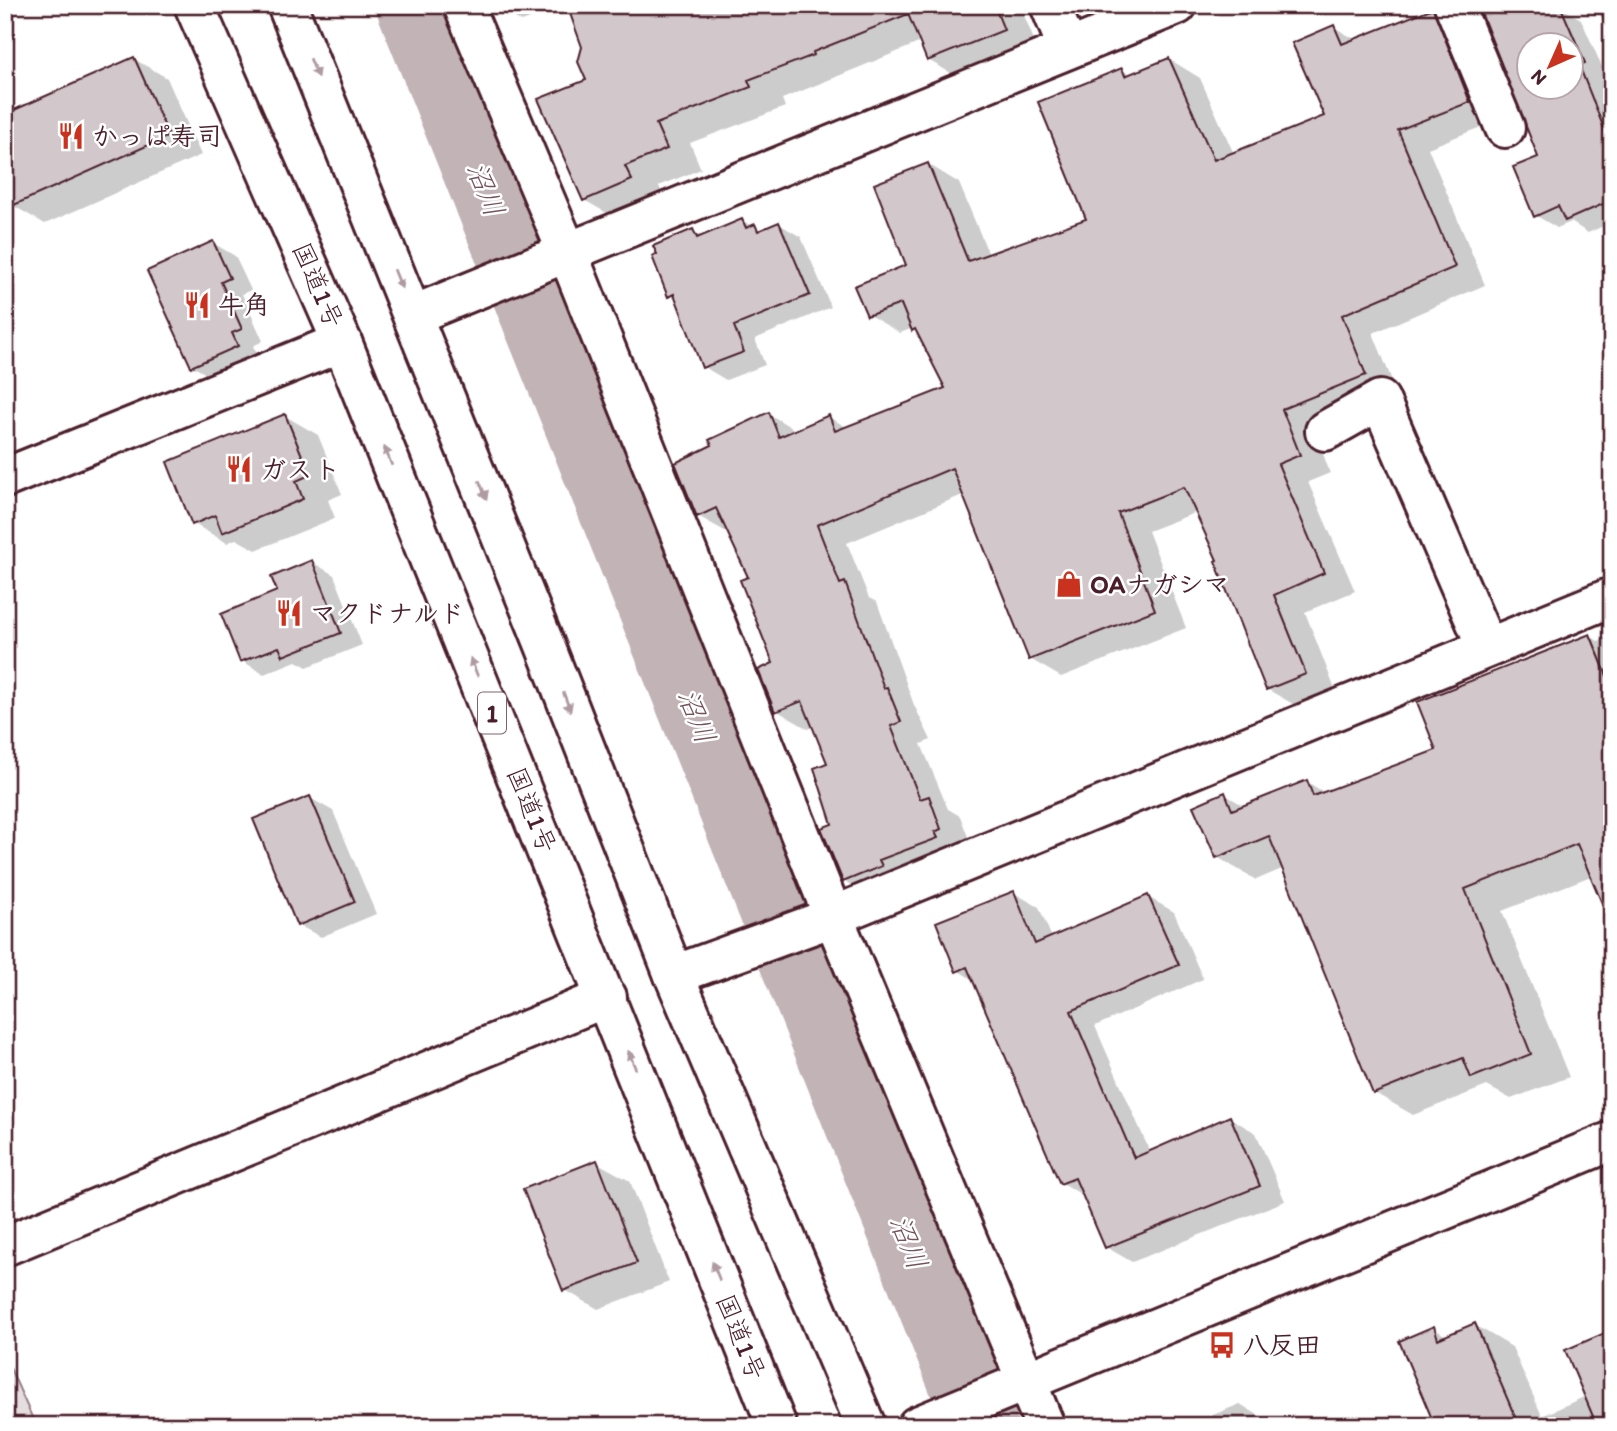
<svg xmlns="http://www.w3.org/2000/svg" width="1617" height="1431" viewBox="0 0 1617 1431" font-family="Itim,'Klee One',sans-serif">
<style>
.green{fill:#e5dee0;stroke:#987e86;stroke-width:2}
.shadow{fill:#0003;fill-rule:evenodd}
.lines{fill:none;stroke-linecap:round;stroke-linejoin:round}
.stream{stroke:#91787e;stroke-width:12}
.river{stroke:#c1b3b6;stroke-width:72}
.building{fill:#d2c7cb;stroke:#4a1f2b;stroke-width:2;fill-rule:evenodd}
.minor-casing{stroke:#4a1f2b;stroke-width:44}
.highway-casing{stroke:#4a1f2b;stroke-width:44}
.minor{stroke:#fff;stroke-width:38}
.highway{stroke:#fff;stroke-width:38}
.oneway{fill:#ae9aa0}
.labels{text-anchor:middle;dominant-baseline:central;stroke-width:5;stroke-linejoin:round;paint-order:stroke}
.shield{fill:#fff;stroke:#80626b;stroke-width:2}
.shield-label{font-size:24px;font-weight:bold;fill:#4a1f2b}
.poi-label{font-size:26px;font-weight:bold;fill:#4a1f2b;stroke:#fff;text-anchor:start}
.street-label{font-size:26px;fill:#4a1f2b;stroke:#fff}
.water-label{font-size:28px;font-style:italic;fill:#74535c;stroke:#fff}
</style>
<rect width="100%" height="100%" fill="#fff"/>
<filter id="ink" filterUnits="userSpaceOnUse"><feTurbulence type="fractalNoise" baseFrequency=".0143" numOctaves="2"/><feDisplacementMap in="SourceGraphic" scale="14" xChannelSelector="R" yChannelSelector="G"/><feConvolveMatrix kernelMatrix="1 2 1 2 8 2 1 2 1" color-interpolation-filters="sRGB"/></filter>
<g filter="url(#ink)">
<path class="green" d="M 5,1357 L 36,1426 L 5,1426 Z"/>
<path class="shadow" d="M 493,5 L 568,5 L 522,22 Z
M 569,5 L 1020,5 L 1038,50 L 963,80 L 928,60 L 921,42 L 782,99 L 785,107 L 690,143 L 701,169 L 659,186 L 665,200 L 619,220 L 584,200 L 589,81 L 583,47 Z
M 1478,5 L 1563,5 L 1565,10 L 1581,19 L 1606,76 L 1600,78 L 1612,107 L 1612,222 L 1588,233 L 1571,222 L 1557,228 L 1535,215 L 1541,158 ZM 1530,46 L 1572,46 L 1572,88 L 1530,88 Z
M 1433,10 L 1464,28 L 1501,119 L 1428,148 L 1485,285 L 1373,333 L 1397,393 L 1313,426 L 1330,473 L 1308,482 L 1355,591 L 1305,612 L 1336,692 L 1298,707 L 1267,689 L 1220,561 L 1197,512 L 1148,531 L 1186,628 L 1061,677 L 1030,659 L 965,494 L 847,543 L 869,598 L 877,602 L 914,705 L 931,740 L 921,744 L 948,809 L 960,816 L 972,847 L 876,899 L 844,881 L 834,825 L 829,764 L 814,726 L 808,729 L 776,710 L 776,664 L 750,578 L 730,534 L 698,516 L 769,414 L 797,431 L 829,417 L 848,428 L 948,389 L 919,332 L 913,328 L 900,333 L 869,315 L 909,266 L 928,164 L 959,183 L 989,255 L 1088,220 L 1122,70 L 1131,75 L 1169,59 L 1200,78 L 1234,154 L 1327,117 L 1334,27 L 1356,40 Z
M 134,59 L 167,78 L 201,155 L 45,224 L 12,205 Z
M 742,221 L 763,231 L 779,224 L 801,237 L 831,307 L 755,339 L 765,365 L 726,380 L 704,367 L 678,300 L 670,295 L 693,231 L 703,237 Z
M 213,243 L 235,256 L 251,290 L 242,294 L 263,341 L 253,346 L 259,358 L 215,379 L 192,366 Z
M 285,416 L 318,435 L 342,494 L 328,500 L 335,518 L 256,550 L 236,539 L 227,543 L 194,524 Z
M 312,562 L 334,575 L 362,645 L 307,667 L 296,661 L 264,674 L 242,661 Z
M 1590,636 L 1598,641 L 1612,636 L 1612,926 L 1591,876 L 1502,911 L 1569,1077 L 1511,1099 L 1487,1086 L 1413,1115 L 1375,1093 L 1284,868 L 1256,880 L 1217,857 L 1224,794 L 1246,807 L 1307,782 L 1327,794 L 1438,751 Z
M 310,798 L 333,811 L 376,914 L 321,937 L 298,925 Z
M 1014,893 L 1039,907 L 1052,938 L 1148,897 L 1174,912 L 1203,979 L 1095,1026 L 1150,1152 L 1230,1118 L 1256,1133 L 1285,1201 L 1132,1262 L 1106,1247 L 1084,1196 L 1062,1183 L 975,981 L 957,970 Z
M 596,1162 L 630,1181 L 669,1282 L 598,1309 L 565,1290 Z
M 1475,1325 L 1512,1347 L 1542,1416 L 1586,1396 L 1612,1426 L 1437,1426 L 1433,1328 L 1448,1337 Z
M 1240,1404 L 1268,1421 L 1270,1426 L 1186,1426 Z"/>
<g class="lines">
<path class="stream" d="M 1604,5 L 1612,28"/>
<path class="river" d="M 412,5 L 982,1426"/>
</g>
<path class="building" d="M 567,5 L 994,5 L 1004,30 L 927,61 L 908,14 L 813,52 L 814,55 L 748,80 L 751,87 L 656,124 L 667,149 L 625,166 L 632,180 L 583,201 L 538,99 L 586,80 L 578,62 L 582,47 Z
M 1478,5 L 1560,5 L 1585,63 L 1579,65 L 1612,149 L 1612,200 L 1565,221 L 1558,206 L 1534,217 L 1513,167 L 1538,157 ZM 1530,46 L 1572,46 L 1572,88 L 1530,88 Z
M 1433,8 L 1470,102 L 1398,130 L 1455,267 L 1342,315 L 1366,375 L 1282,409 L 1300,455 L 1278,464 L 1324,573 L 1274,595 L 1306,674 L 1266,690 L 1215,561 L 1217,560 L 1184,487 L 1118,513 L 1155,610 L 1029,660 L 952,468 L 817,525 L 840,584 L 845,582 L 884,688 L 887,687 L 901,722 L 891,726 L 920,799 L 929,796 L 941,829 L 935,832 L 938,838 L 879,860 L 882,866 L 843,882 L 821,828 L 832,824 L 814,768 L 827,763 L 802,701 L 775,712 L 758,670 L 773,663 L 740,580 L 748,577 L 716,508 L 697,517 L 675,463 L 712,445 L 709,440 L 769,412 L 779,437 L 829,415 L 835,431 L 945,388 L 915,329 L 912,331 L 901,304 L 867,316 L 854,286 L 906,265 L 874,184 L 928,163 L 968,261 L 1086,219 L 1038,102 L 1122,68 L 1125,76 L 1169,58 L 1214,160 L 1324,116 L 1292,43 L 1334,25 L 1342,44 Z
M 134,57 L 169,136 L 5,209 L 5,114 Z
M 742,219 L 746,228 L 755,224 L 758,231 L 779,222 L 810,295 L 734,326 L 744,352 L 702,368 L 674,294 L 668,297 L 652,256 L 657,254 L 653,246 L 693,229 L 697,238 Z
M 213,241 L 230,278 L 221,282 L 242,329 L 232,333 L 238,346 L 191,367 L 147,271 Z
M 285,414 L 310,475 L 296,481 L 303,499 L 222,533 L 215,515 L 192,525 L 167,462 Z
M 312,560 L 341,633 L 283,656 L 279,647 L 240,662 L 221,614 L 277,591 L 271,577 Z
M 1590,634 L 1612,688 L 1612,927 L 1577,844 L 1465,889 L 1531,1054 L 1471,1078 L 1463,1058 L 1373,1094 L 1269,836 L 1216,858 L 1193,806 L 1225,792 L 1232,810 L 1307,780 L 1313,796 L 1436,750 L 1417,702 Z
M 310,796 L 355,902 L 297,926 L 253,819 Z
M 1014,891 L 1035,944 L 1148,895 L 1179,965 L 1071,1011 L 1134,1158 L 1230,1116 L 1260,1186 L 1105,1248 L 1075,1178 L 1060,1184 L 967,967 L 956,972 L 936,922 Z
M 597,1160 L 637,1263 L 563,1291 L 523,1189 Z
M 1475,1323 L 1519,1426 L 1435,1426 L 1399,1341 L 1434,1326 L 1438,1339 Z
M 1612,1330 L 1612,1426 L 1597,1426 L 1565,1350 Z"/>
<g class="lines">
<defs>
<path id="minor" d="M 463,5 L 568,254 L 833,916 L 1045,1426
M 1050,5 L 1068,49
M 1454,5 L 1505,128
M 413,315 L 1177,5
M 1325,431 L 1380,400 L 1487,648
M 5,478 L 342,342
M 674,975 L 814,924 L 1612,597
M 5,1246 L 607,997
M 917,1426 L 1612,1141"/>
<path id="highway" d="M 194,5 L 342,342 L 777,1426
M 287,5 L 544,643 L 674,975 L 866,1426"/>
</defs>
<use href="#minor" class="minor-casing"/>
<use href="#highway" class="highway-casing"/>
<use href="#minor" class="minor"/>
<use href="#highway" class="highway"/>
</g>
<defs><path id="oneway-solid" d="M-6-.8H1V-3.2L6.5 0L1 3.2V.8H-6Z" transform="scale(1.75)"/></defs>
<g class="oneway">
<use href="#oneway-solid" transform="translate(314 68) rotate(68)"/>
<use href="#oneway-solid" transform="translate(398 279) rotate(68)"/>
<use href="#oneway-solid" transform="translate(388 456) rotate(-112)"/>
<use href="#oneway-solid" transform="translate(483 490) rotate(68)"/>
<use href="#oneway-solid" transform="translate(474 667) rotate(-112)"/>
<use href="#oneway-solid" transform="translate(567 702) rotate(69)"/>
<use href="#oneway-solid" transform="translate(632 1060) rotate(-112)"/>
<use href="#oneway-solid" transform="translate(716 1271) rotate(-112)"/>
</g>
</g>
<defs>
<symbol id="restaurant-bare" viewBox="-9 -9 18 18"><path d="M-5-6h1v4h1v-4h1v4h1v-4h1v5L-1.5 .5V6h-2V.5L-5-1ZM5-6V6H3V1.5H1.5Q1.5-4 5-6Z" fill="#c8321e" stroke="#fff" stroke-width="2.5" paint-order="stroke"/></symbol>
<symbol id="shop-bare" viewBox="-9 -9 18 18"><path d="M-5-2.5h2.3a2.7 3.5 0 0 1 5.4 0H5L5.5 6h-11ZM-1.5-2.5h3a1.5 2.3 0 0 0-3 0Z" fill="#c8321e" stroke="#fff" stroke-width="2.5" paint-order="stroke"/></symbol>
<symbol id="bus-bare" viewBox="-9 -9 18 18"><path d="M-5-6H5V4H4V6H2V4H-2V6H-4V4H-5ZM-3.5-4V0h7V-4ZM-3.5 1.2v1.5H-2V1.2ZM2 1.2v1.5H3.5V1.2Z" fill="#c8321e" stroke="#fff" stroke-width="2.5" paint-order="stroke"/></symbol>
</defs>
<g fill-rule="evenodd">
<use href="#restaurant-bare" x="52" y="117" width="38" height="38"/>
<use href="#restaurant-bare" x="178" y="286" width="38" height="38"/>
<use href="#restaurant-bare" x="220" y="450" width="38" height="38"/>
<use href="#shop-bare" x="1050" y="565" width="38" height="38"/>
<use href="#restaurant-bare" x="270" y="594" width="38" height="38"/>
<use href="#bus-bare" x="1203" y="1326" width="38" height="38"/>
</g>
<g class="labels">
<rect class="shield" x="478" y="692.5" width="28" height="41" rx="5"/>
<g class="shield-label">
<text x="492" y="713">1</text>
</g>
<g class="poi-label">
<text x="92" y="136">かっぱ寿司</text>
<text x="218" y="305">牛角</text>
<text x="260" y="469">ガスト</text>
<text x="1090" y="584">OAナガシマ</text>
<text x="310" y="613">マクドナルド</text>
<text x="1243" y="1345">八反田</text>
</g>
<g class="street-label">
<text transform="translate(318 285) rotate(67)">国道1号</text>
<text transform="translate(532 810) rotate(68)">国道1号</text>
<text transform="translate(741 1337) rotate(68)">国道1号</text>
</g>
<g class="water-label">
<text transform="translate(486 189) rotate(68)">沼川</text>
<text transform="translate(697 716) rotate(68)">沼川</text>
<text transform="translate(909 1242) rotate(68)">沼川</text>
</g>
</g>
<rect width="1617" height="1431" fill="none" stroke="#fff" stroke-width="28"/>
<rect x="14" y="14" width="1589" height="1403" fill="none" stroke="#4a1f2b" stroke-width="2.5" filter="url(#ink)"/>
<g transform="translate(1550 66) rotate(225)"><circle r="33" fill="#ffffff" stroke="#b7a5aa" stroke-width="2"/>
<path d="M0-5L12 26L0 18L-12 26Z" fill="#c8321e"/>
<text y="-10" font-size="19" font-weight="bold" text-anchor="middle" fill="#4a1f2b">N</text>
</g>
</svg>
